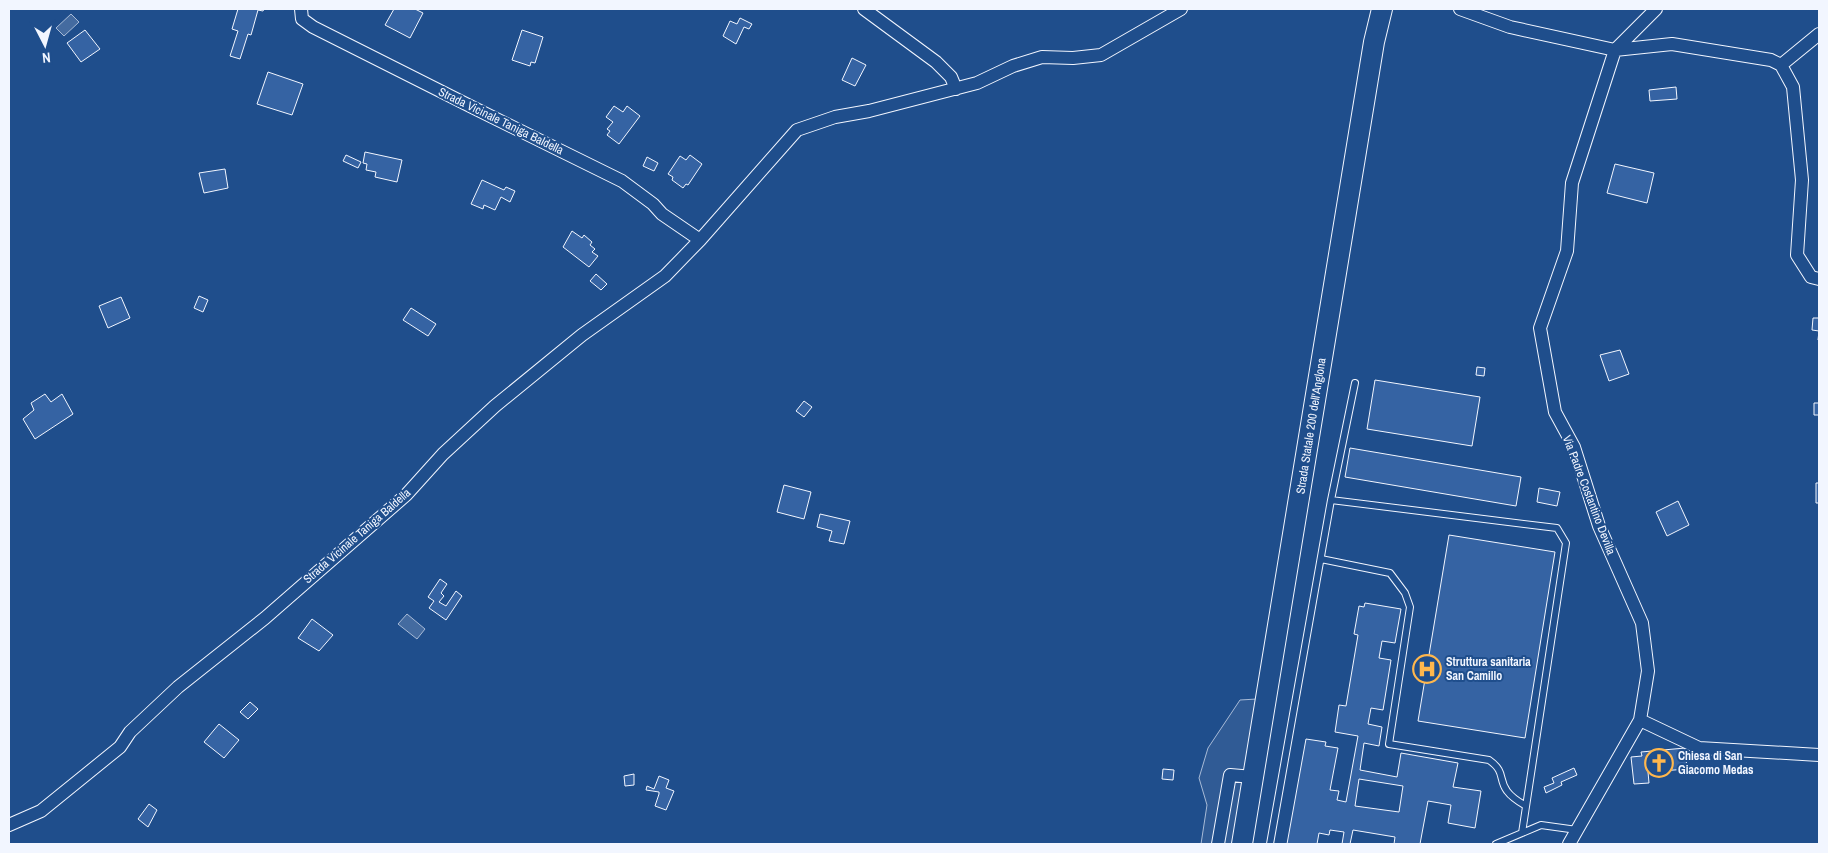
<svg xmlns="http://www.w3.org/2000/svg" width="1828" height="853" viewBox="0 0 1828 853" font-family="'Archivo Narrow',sans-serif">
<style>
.built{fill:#305b95;stroke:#a8bbd7}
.water{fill:#446ba0;stroke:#a8bbd7}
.building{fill:#3563a3;stroke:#f2f6ff;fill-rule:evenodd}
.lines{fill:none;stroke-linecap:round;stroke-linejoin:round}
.service-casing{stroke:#f2f6ff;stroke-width:8}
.minor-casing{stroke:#f2f6ff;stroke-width:14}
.primary-casing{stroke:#f2f6ff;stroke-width:22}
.service{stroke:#1f4e8c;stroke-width:6}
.minor{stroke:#1f4e8c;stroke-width:12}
.primary{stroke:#1f4e8c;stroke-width:20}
.labels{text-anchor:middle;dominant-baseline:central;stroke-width:4;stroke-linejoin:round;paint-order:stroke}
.street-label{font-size:12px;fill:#f2f6ff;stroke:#1f4e8c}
.poi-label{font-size:12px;font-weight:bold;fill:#f2f6ff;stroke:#1f4e8c;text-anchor:start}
</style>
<rect width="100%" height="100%" fill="#1f4e8c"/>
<path class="built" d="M 1257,699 L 1233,844 L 1201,844 L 1207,805 L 1199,778 L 1208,748 L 1240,700 Z"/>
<path class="water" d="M 71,14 L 79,22 L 64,36 L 56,28 Z
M 407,614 L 425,629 L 417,639 L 398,624 Z"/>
<path class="building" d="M 238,9 L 264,9 L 263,11 L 258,10 L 251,35 L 248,34 L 240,59 L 230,56 L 238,31 L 232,29 Z
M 394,9 L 415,9 L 423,13 L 410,38 L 385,25 Z
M 740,18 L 752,24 L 749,29 L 744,27 L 736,44 L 723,36 L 730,21 L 737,24 Z
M 85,30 L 100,49 L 81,62 L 67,43 Z
M 522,30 L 543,37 L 535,63 L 531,62 L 530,66 L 512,60 Z
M 852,58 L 866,65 L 855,86 L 842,80 Z
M 268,72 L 303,84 L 292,115 L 257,104 Z
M 1676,87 L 1677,99 L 1650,101 L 1649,90 Z
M 614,106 L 623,112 L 627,106 L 640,116 L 619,144 L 607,135 L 610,131 L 607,129 L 613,122 L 606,117 Z
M 365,152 L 402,160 L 397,182 L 375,177 L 376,172 L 366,170 L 367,164 L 363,163 Z
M 346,155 L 361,162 L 358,168 L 343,161 Z
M 690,155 L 702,164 L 688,185 L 686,184 L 683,188 L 672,180 L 673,177 L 668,174 L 680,156 L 686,160 Z
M 647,157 L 658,163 L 654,171 L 643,166 Z
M 1615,164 L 1654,173 L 1647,203 L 1607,193 Z
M 225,169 L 228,188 L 204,193 L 199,173 Z
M 482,180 L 504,190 L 506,187 L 515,191 L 510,202 L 501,197 L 495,210 L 484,205 L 483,209 L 471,204 Z
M 572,231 L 582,238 L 584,235 L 592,242 L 590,245 L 595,249 L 592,252 L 598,256 L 589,267 L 563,247 Z
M 596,274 L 607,284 L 601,290 L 590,281 Z
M 199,296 L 208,300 L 203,312 L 194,308 Z
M 121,297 L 130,318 L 108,328 L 99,306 Z
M 411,308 L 436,324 L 428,336 L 403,320 Z
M 1813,318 L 1819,318 L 1819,340 L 1818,340 L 1819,331 L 1812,330 Z
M 1620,350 L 1629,374 L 1609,381 L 1600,355 Z
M 1477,367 L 1485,368 L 1484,376 L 1476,375 Z
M 1375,380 L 1480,397 L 1472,446 L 1367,429 Z
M 45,394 L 51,402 L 62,394 L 73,414 L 35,439 L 23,419 L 34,410 L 31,403 Z
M 804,401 L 812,407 L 804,417 L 796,411 Z
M 1814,403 L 1819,403 L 1819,415 L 1814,415 Z
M 1350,448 L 1521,477 L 1516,506 L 1345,477 Z
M 1816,483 L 1819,483 L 1819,503 L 1816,503 Z
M 784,485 L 811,492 L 804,519 L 777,512 Z
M 1539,488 L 1560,492 L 1557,506 L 1537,502 Z
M 1678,501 L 1689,525 L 1667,536 L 1656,512 Z
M 820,514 L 850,521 L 844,544 L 829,541 L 832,531 L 817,527 Z
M 1449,535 L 1555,552 L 1525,738 L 1418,721 Z
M 440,579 L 447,584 L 441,593 L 444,596 L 439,602 L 446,606 L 456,591 L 462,596 L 446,620 L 429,608 L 434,601 L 428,597 Z
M 1365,603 L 1401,609 L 1395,643 L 1382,641 L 1379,658 L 1391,660 L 1383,710 L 1371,708 L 1368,724 L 1382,727 L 1379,746 L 1364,743 L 1360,770 L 1397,777 L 1401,753 L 1458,763 L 1453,787 L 1481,791 L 1475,828 L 1448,823 L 1451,805 L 1428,801 L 1420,844 L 1394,844 L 1395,837 L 1353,830 L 1350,844 L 1342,844 L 1344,832 L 1330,830 L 1329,835 L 1319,833 L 1317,844 L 1287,844 L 1306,739 L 1326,742 L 1325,746 L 1338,748 L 1330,790 L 1339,791 L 1337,800 L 1346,802 L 1358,736 L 1335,732 L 1339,705 L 1346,706 L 1358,635 L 1354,634 L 1359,606 L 1364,607 ZM 1359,779 L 1403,786 L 1399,812 L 1355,806 Z
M 312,619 L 333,635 L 319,651 L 298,638 Z
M 250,702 L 258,709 L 248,719 L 240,712 Z
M 219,724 L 239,740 L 224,758 L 204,742 Z
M 1685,748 L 1687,769 L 1648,772 L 1649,783 L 1634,784 L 1631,757 L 1642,756 L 1641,752 Z
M 1574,768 L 1577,775 L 1561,782 L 1562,785 L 1546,793 L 1544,787 L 1554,783 L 1552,778 Z
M 1163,769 L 1174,770 L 1173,780 L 1162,779 Z
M 634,774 L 634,785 L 625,786 L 624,776 Z
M 659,776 L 669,780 L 666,788 L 674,791 L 666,810 L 655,806 L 659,794 L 659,792 L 646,790 L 647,786 L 654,789 Z
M 149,804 L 157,810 L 148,827 L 138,819 Z"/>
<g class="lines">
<defs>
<path id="service" d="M 1331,500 L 1557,528 L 1566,543 L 1522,833
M 1321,559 L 1390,573 L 1405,593 L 1410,607 L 1389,744 L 1489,760 C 1506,772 1498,779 1507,791 C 1512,798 1519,802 1526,806
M 1270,844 L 1331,500 L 1355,383
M 1496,844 L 1541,825 L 1577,830"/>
<path id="minor" d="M 301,9 L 302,19 L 313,27 L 472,107 L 622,181 L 653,204 L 662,214 L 700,240
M 864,9 L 936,62 L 951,77 L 956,89
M 1460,9 L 1510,27 L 1615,50 L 1672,44 L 1771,60 L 1781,65 L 1793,87 L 1802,180 L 1797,255 L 1811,277 L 1819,279
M 1781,65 L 1819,34
M 1640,720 L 1699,748 L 1819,755
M 9,825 L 41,811 L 120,747 L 130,732 L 178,687 L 265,618 L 406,495 L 443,454 L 495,406 L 582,335 L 665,276 L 700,240 L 797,130 L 835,117 L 869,111 L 977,83 L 1013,66 L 1042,57 L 1073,58 L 1101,55 L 1181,9
M 1218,844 L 1230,775 L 1253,777
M 1569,844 L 1640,720 L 1648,671 L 1642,623 L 1599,526 L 1574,447 L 1555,412 L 1540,328 L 1567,251 L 1572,183 L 1615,50 L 1656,9"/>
<path id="primary" d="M 1242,844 L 1374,42 L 1382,9"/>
</defs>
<use href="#service" class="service-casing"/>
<use href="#minor" class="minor-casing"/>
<use href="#primary" class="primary-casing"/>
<use href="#service" class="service"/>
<use href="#minor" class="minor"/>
<use href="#primary" class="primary"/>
</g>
<defs>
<symbol id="hospital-ring" viewBox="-11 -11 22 22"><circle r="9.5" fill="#1f4e8c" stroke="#ffb74d" stroke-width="1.5"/><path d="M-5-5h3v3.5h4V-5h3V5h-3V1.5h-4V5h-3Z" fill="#ffb74d"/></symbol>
<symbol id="church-ring" viewBox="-11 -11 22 22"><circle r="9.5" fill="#1f4e8c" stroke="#ffb74d" stroke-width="1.5"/><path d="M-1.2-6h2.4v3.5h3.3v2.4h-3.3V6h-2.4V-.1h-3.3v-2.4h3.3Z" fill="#ffb74d"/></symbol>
</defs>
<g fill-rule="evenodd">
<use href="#hospital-ring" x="1411" y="653" width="32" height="32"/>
<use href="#church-ring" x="1643" y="747" width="32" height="32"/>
</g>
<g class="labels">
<g class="street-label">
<text transform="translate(501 121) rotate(26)">Strada Vicinale Taniga Baldella</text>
<text transform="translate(1311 426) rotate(-81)">Strada Statale 200 dell'Anglona</text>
<text transform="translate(1589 495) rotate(69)">Via Padre Costantino Devilla</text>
<text transform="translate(357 536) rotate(-41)">Strada Vicinale Taniga Baldella</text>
</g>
<g class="poi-label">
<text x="1446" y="662">Struttura sanitaria<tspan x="1446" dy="14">San Camillo</tspan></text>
<text x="1678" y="756">Chiesa di San<tspan x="1678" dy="14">Giacomo Medas</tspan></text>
</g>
</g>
<rect width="1828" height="853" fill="none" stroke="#f2f6ff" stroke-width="20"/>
<g transform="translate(45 45) rotate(174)" stroke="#1f4e8c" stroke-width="4" paint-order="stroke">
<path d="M0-4L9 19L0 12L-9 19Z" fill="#f2f6ff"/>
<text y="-8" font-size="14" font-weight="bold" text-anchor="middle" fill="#f2f6ff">N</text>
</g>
</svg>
